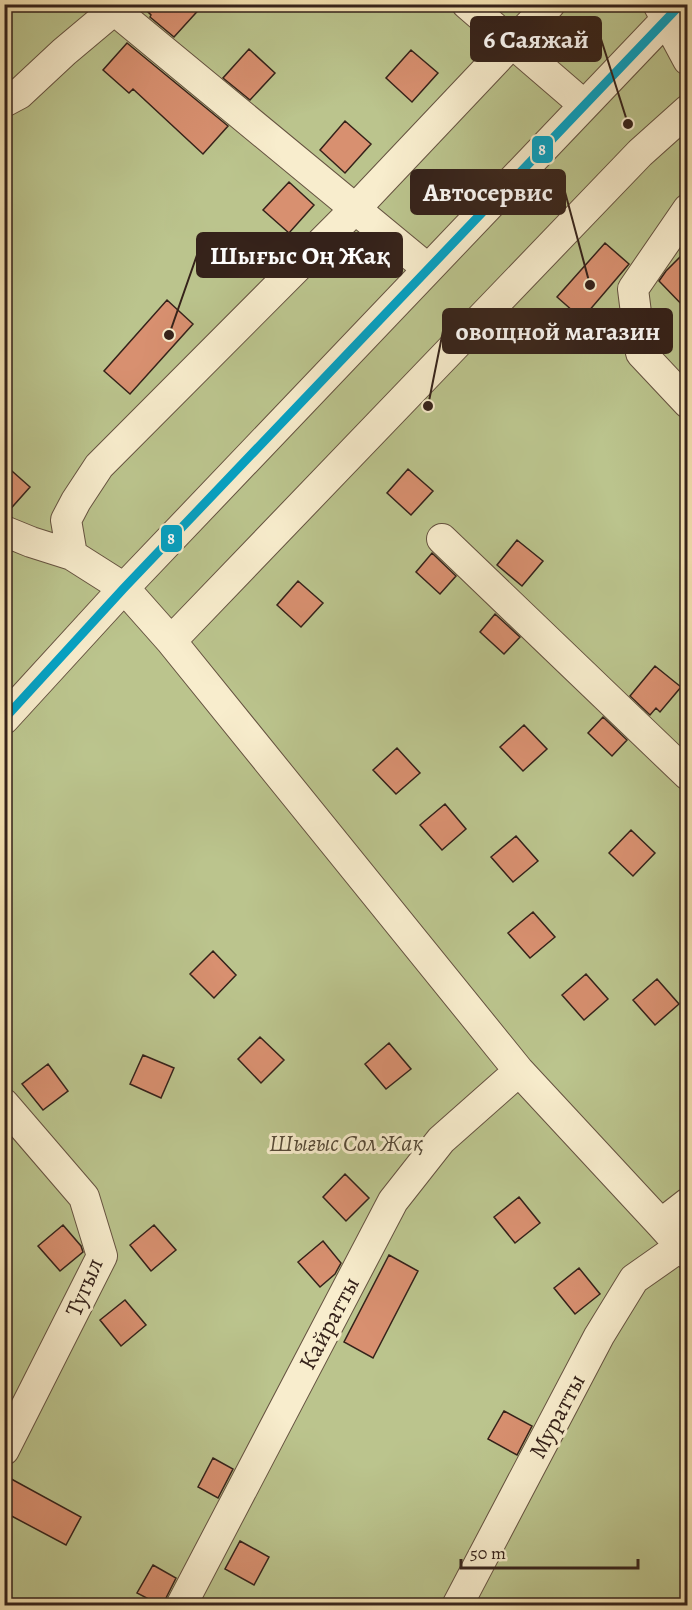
<svg xmlns="http://www.w3.org/2000/svg" width="692" height="1610" viewBox="0 0 692 1610" font-family="Alegreya,serif">
<style>
.green{fill:#bbc48d;stroke:#787354;stroke-width:1.5}
.building{fill:#d89070;stroke:#35221a;stroke-width:1.5}
.lines{fill:none;stroke-linecap:round;stroke-linejoin:round}
.minor-casing{stroke:#655240;stroke-width:32}
.minor{stroke:#f8edcd;stroke-width:30}
.bus-1-casing{stroke:#f8edcd;stroke-width:14}
.bus-1{stroke:#03a2c5;stroke-width:9}
.labels{text-anchor:middle;dominant-baseline:central;stroke-width:6;stroke-linejoin:round;paint-order:stroke}
.park-label{font-size:24px;font-style:italic;fill:#564a37;stroke:#f8edcd}
.street-label{font-size:24px;fill:#35221a;stroke:#f8edcd}
.leader{fill:none;stroke:#35221a;stroke-width:2}
.callout-dot{fill:#35221a;stroke:#f8edcd;stroke-width:2}
.callout{fill:#35221a;stroke:#35221a;stroke-width:2}
.callout-label{font-size:26px;text-anchor:middle;font-weight:bold;fill:#fff}
.line-badge{stroke:#f8edcd;stroke-width:2}
.badge-label{font-size:16px;text-anchor:middle;font-weight:bold;fill:#fff}
</style>
<rect width="100%" height="100%" fill="#f5e3b2"/>
<filter id="stains"><feTurbulence type="fractalNoise" baseFrequency=".00333" numOctaves="4"/><feColorMatrix values="0 0 0 0 .2 0 0 0 0 .09 0 0 0 0 .02 0 0 0 .5 -.17"/></filter>
<radialGradient id="worn" r=".72"><stop offset=".6" stop-color="#630" stop-opacity="0"/><stop offset="1" stop-color="#630" stop-opacity=".3"/></radialGradient>
<path class="green" d="M 5,5 L 687,5 L 687,1605 L 5,1606 Z"/>
<path class="building" d="M 140,4 L 204,4 L 174,37 L 150,17 L 151,15 Z
M 127,43 L 228,126 L 203,154 L 133,89 L 129,93 L 103,70 Z
M 249,49 L 275,73 L 250,100 L 223,78 Z
M 411,50 L 438,73 L 412,102 L 386,78 Z
M 345,121 L 371,144 L 345,173 L 320,150 Z
M 289,182 L 314,205 L 289,233 L 263,210 Z
M 605,243 L 629,264 L 582,319 L 557,297 Z
M 687,250 L 687,310 L 659,281 L 666,271 Z
M 167,300 L 193,324 L 130,394 L 104,371 Z
M 4,464 L 30,487 L 6,514 L 4,514 Z
M 408,469 L 433,491 L 411,515 L 387,493 Z
M 517,540 L 543,561 L 522,586 L 497,565 Z
M 432,553 L 456,576 L 440,594 L 416,572 Z
M 298,581 L 323,603 L 301,627 L 277,605 Z
M 495,614 L 520,637 L 504,654 L 480,632 Z
M 655,666 L 681,687 L 660,712 L 656,708 L 650,715 L 630,696 Z
M 603,717 L 627,740 L 612,756 L 588,733 Z
M 524,725 L 547,749 L 523,771 L 500,747 Z
M 397,748 L 420,773 L 396,794 L 373,770 Z
M 445,804 L 466,829 L 442,850 L 420,825 Z
M 631,830 L 655,853 L 633,876 L 609,853 Z
M 516,836 L 538,861 L 513,882 L 491,857 Z
M 533,912 L 555,937 L 530,958 L 508,933 Z
M 213,951 L 236,975 L 214,998 L 190,974 Z
M 586,974 L 608,999 L 584,1020 L 562,995 Z
M 657,979 L 679,1004 L 655,1025 L 633,1000 Z
M 260,1037 L 284,1060 L 261,1083 L 238,1059 Z
M 389,1043 L 411,1069 L 386,1089 L 365,1064 Z
M 143,1055 L 174,1068 L 161,1098 L 130,1084 Z
M 48,1064 L 68,1091 L 43,1110 L 22,1084 Z
M 345,1174 L 369,1198 L 346,1221 L 323,1197 Z
M 519,1197 L 540,1223 L 515,1243 L 494,1217 Z
M 63,1225 L 81,1246 L 83,1252 L 60,1271 L 38,1246 Z
M 154,1225 L 176,1250 L 151,1271 L 130,1245 Z
M 323,1241 L 341,1263 L 335,1274 L 320,1287 L 298,1262 Z
M 389,1255 L 418,1271 L 373,1358 L 344,1342 Z
M 579,1268 L 600,1294 L 575,1314 L 554,1288 Z
M 125,1300 L 146,1325 L 121,1346 L 100,1320 Z
M 504,1411 L 532,1426 L 517,1455 L 488,1439 Z
M 213,1458 L 233,1469 L 218,1498 L 198,1487 Z
M 4,1475 L 81,1517 L 66,1545 L 4,1512 Z
M 240,1541 L 269,1557 L 254,1585 L 225,1569 Z
M 153,1565 L 176,1578 L 166,1598 L 164,1605 L 160,1605 L 137,1593 Z"/>
<g class="lines">
<defs>
<path id="minor" d="M 107,4 L 428,269
M 467,4 L 584,105
M 658,4 L 688,60
M 4,102 L 19,94 L 64,52 L 114,10
M 688,209 L 633,289 L 641,353 L 688,403
M 4,531 L 31,542 L 72,555 L 124,588 L 171,641 L 519,1071 L 661,1224 L 688,1254
M 442,539 L 688,775
M 72,555 L 66,520 L 76,501 L 99,466 L 355,209 L 512,43 L 550,4
M 171,641 L 640,153 L 688,110
M 4,719 L 124,588 L 681,4
M 4,1104 L 84,1197 L 102,1256 L 4,1450
M 661,1224 L 688,1203
M 181,1606 L 393,1201 L 441,1140 L 519,1071
M 457,1606 L 599,1336 L 634,1279 L 681,1246"/>
</defs>
<use href="#minor" class="minor-casing"/>
<use href="#minor" class="minor"/>
<defs>
<path id="bus-1" d="M 4,719 L 124,588 L 681,4"/>
</defs>
<use href="#bus-1" class="bus-1-casing"/>
<use href="#bus-1" class="bus-1"/>
</g>
<g class="labels">
<g class="park-label">
<text x="346" y="1143">Шығыс Сол Жақ</text>
</g>
<g class="street-label">
<text transform="translate(84 1287) rotate(-67)">Тугыл</text>
<text transform="translate(329 1323) rotate(-62)">Кайратты</text>
<text transform="translate(557 1416) rotate(-62)">Муратты</text>
</g>
</g>
<path class="leader" d="M628 124L601 39M590 285L565 192M169 335L197 255M428 406L443 331"/>
<g class="callout-dot">
<circle cx="628" cy="124" r="6"/>
<circle cx="590" cy="285" r="6"/>
<circle cx="169" cy="335" r="6"/>
<circle cx="428" cy="406" r="6"/>
</g>
<g class="callout">
<rect x="471" y="17" width="130" height="44" rx="6"/>
<rect x="411" y="170" width="154" height="44" rx="6"/>
<rect x="197" y="233" width="205" height="44" rx="6"/>
<rect x="443" y="309" width="229" height="44" rx="6"/>
</g>
<g class="callout-label">
<text x="536" y="48">6 Саяжай</text>
<text x="488" y="201">Автосервис</text>
<text x="300" y="264">Шығыс Оң Жақ</text>
<text x="558" y="340">овощной магазин</text>
</g>
<g class="line-badge">
<rect x="531" y="135" width="23" height="29" rx="6" fill="#03a2c5"/>
<rect x="160" y="524" width="23" height="29" rx="6" fill="#03a2c5"/>
</g>
<g class="badge-label">
<text x="542" y="155">8</text>
<text x="171" y="544">8</text>
</g>
<rect width="692" height="1610" fill="none" stroke="#f5e3b2" stroke-width="24"/>
<rect x="6" y="6" width="680" height="1598" fill="none" stroke="#35221a" stroke-width="3"/>
<rect x="12" y="12" width="668" height="1586" fill="none" stroke="#35221a" stroke-width="1.5"/>
<path d="M461 1559v9h177v-9" fill="none" stroke="#35221a" stroke-width="3"/>
<text x="470" y="1559" font-size="18" fill="#35221a" stroke="#f8edcd" stroke-width="4.5" paint-order="stroke">50 m</text>
<rect width="100%" height="100%" filter="url(#stains)"/>
<rect width="100%" height="100%" fill="url(#worn)"/>
</svg>
